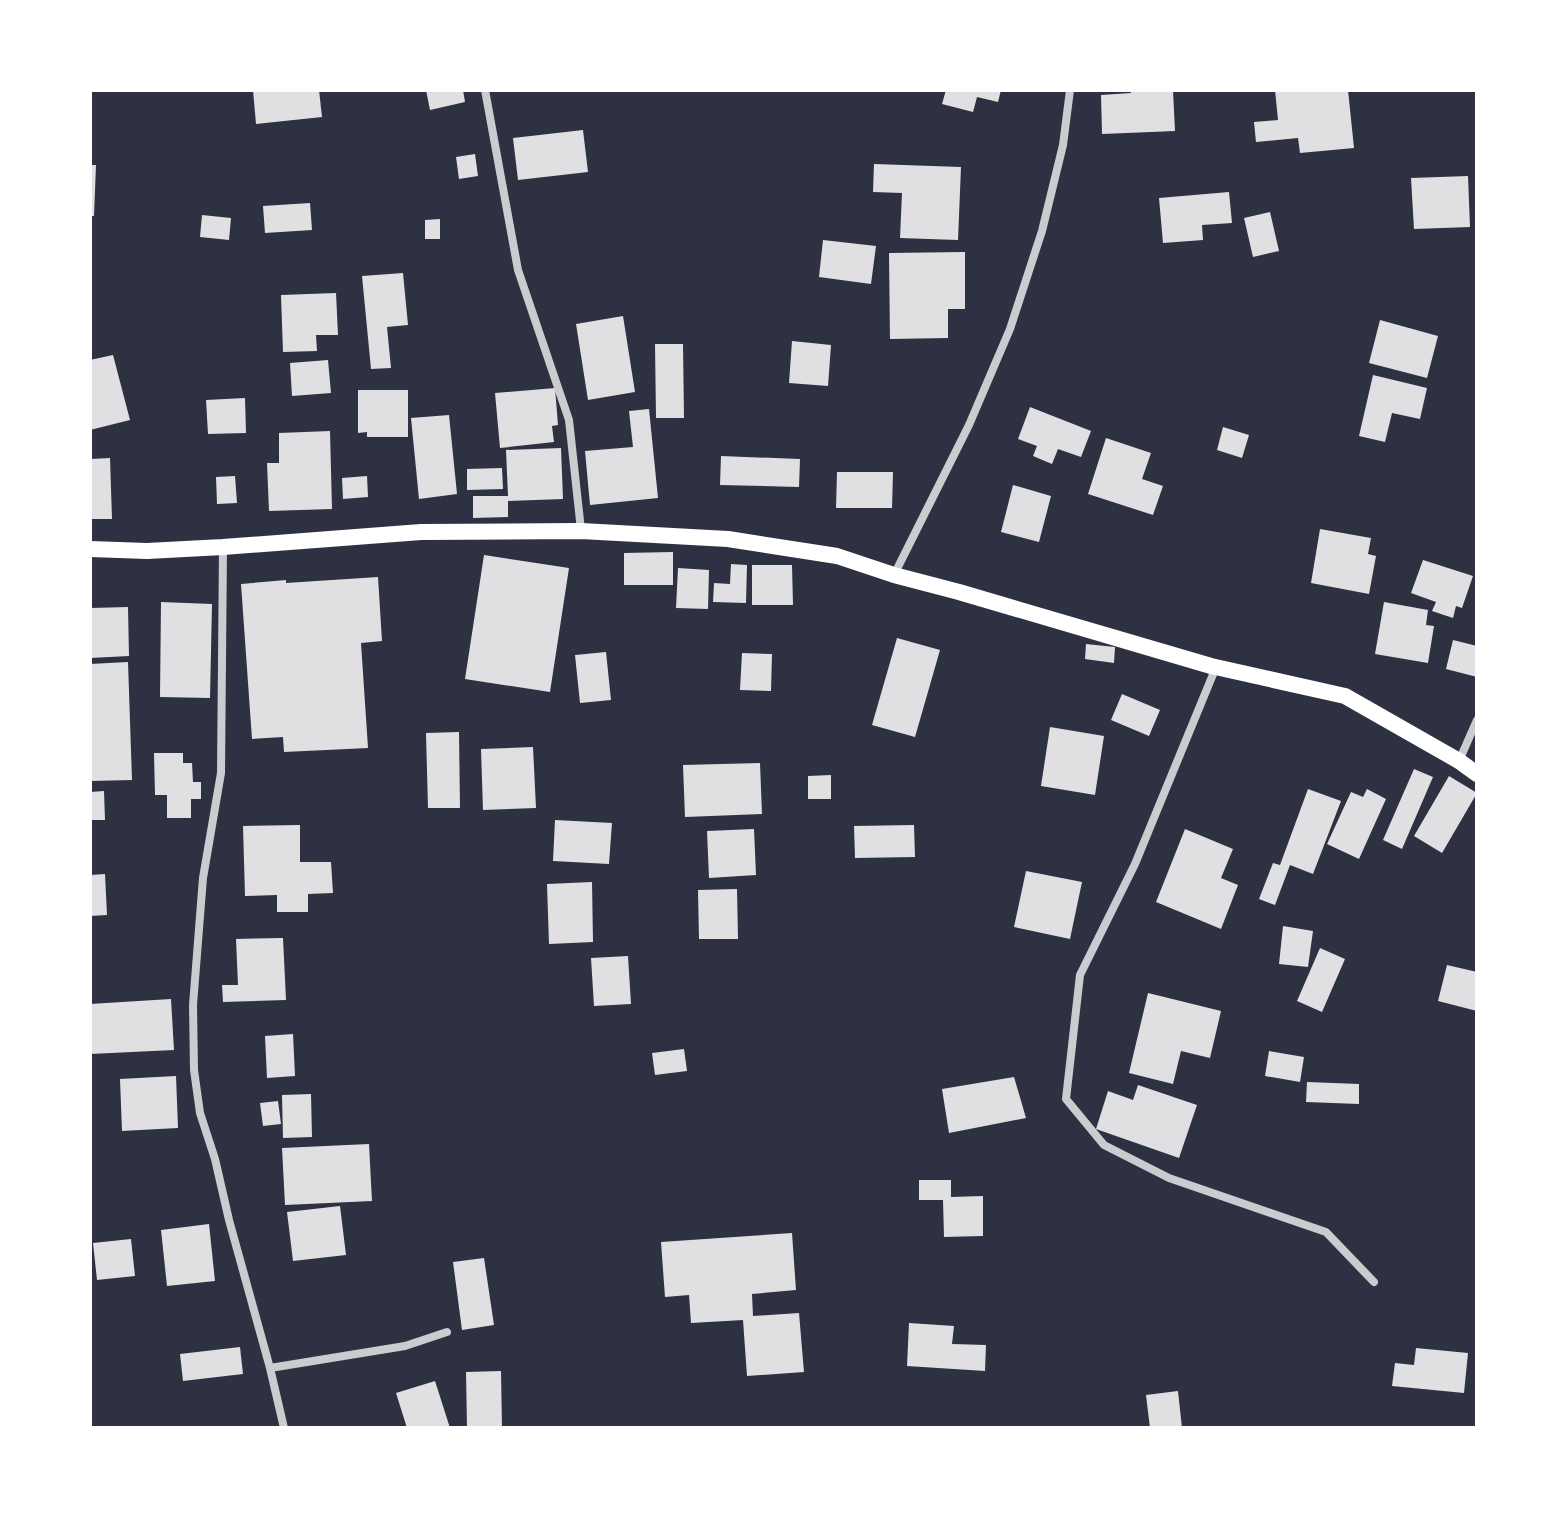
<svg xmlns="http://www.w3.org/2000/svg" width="1567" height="1518" viewBox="0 0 1567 1518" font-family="'Exo 2',sans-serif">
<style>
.building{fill:#e0e0e3}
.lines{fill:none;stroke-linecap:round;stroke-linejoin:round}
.minor{stroke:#caccd0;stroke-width:8}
.secondary{stroke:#fff;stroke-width:16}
</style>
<rect width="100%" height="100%" fill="#2d3142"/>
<path class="building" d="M 253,90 L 319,90 L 322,117 L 256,124 Z
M 426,90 L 463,90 L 465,102 L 430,110 Z
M 946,90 L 1001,90 L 998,102 L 977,97 L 973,112 L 942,104 Z
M 1131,90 L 1173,90 L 1175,131 L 1102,134 L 1101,95 L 1131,93 Z
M 1275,90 L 1348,90 L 1354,148 L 1300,153 L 1298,138 L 1256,142 L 1254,122 L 1278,120 Z
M 583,130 L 588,172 L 518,180 L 513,138 Z
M 475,154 L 478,176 L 459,179 L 456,157 Z
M 874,164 L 961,167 L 958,240 L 900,238 L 902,193 L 873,192 Z
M 90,165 L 96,165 L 94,216 L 90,216 Z
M 1468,176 L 1470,227 L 1414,229 L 1411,178 Z
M 1229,192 L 1232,223 L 1202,225 L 1203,240 L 1163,243 L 1159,198 Z
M 310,203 L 312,230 L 265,233 L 263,206 Z
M 1270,212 L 1279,251 L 1253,257 L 1244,218 Z
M 202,215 L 231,218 L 229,240 L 200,237 Z
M 440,219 L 440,239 L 425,239 L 425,220 Z
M 823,240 L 876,246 L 871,284 L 819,277 Z
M 965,252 L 965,309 L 948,309 L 948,338 L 890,339 L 889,253 Z
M 403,273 L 408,325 L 387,327 L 391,368 L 371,369 L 362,276 Z
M 336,293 L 338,335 L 316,335 L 317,351 L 283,352 L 281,295 Z
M 623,316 L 635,392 L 588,400 L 576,324 Z
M 1380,320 L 1438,336 L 1427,378 L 1369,363 Z
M 792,341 L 831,345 L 828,386 L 789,383 Z
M 655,344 L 683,344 L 684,418 L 656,418 Z
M 113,355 L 130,420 L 90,430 L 90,360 Z
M 328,360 L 331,393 L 292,396 L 290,363 Z
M 1373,375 L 1427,388 L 1420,419 L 1392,413 L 1385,442 L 1359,436 Z
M 555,388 L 558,425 L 552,426 L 554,442 L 500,448 L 495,393 Z
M 358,390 L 408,390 L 408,437 L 367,437 L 367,432 L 358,433 Z
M 245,398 L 246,433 L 208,434 L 206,400 Z
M 1030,407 L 1091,431 L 1081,457 L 1058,449 L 1052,464 L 1033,456 L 1037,446 L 1018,439 Z
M 649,409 L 658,498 L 590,505 L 585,451 L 633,447 L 629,411 Z
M 449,415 L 457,494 L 419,499 L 411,418 Z
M 1223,427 L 1249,435 L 1242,458 L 1217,450 Z
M 330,431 L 332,509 L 269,511 L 267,463 L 279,463 L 279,433 Z
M 1106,438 L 1151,453 L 1142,479 L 1163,486 L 1153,515 L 1088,494 Z
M 561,448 L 563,499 L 508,501 L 508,517 L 473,518 L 473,496 L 508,496 L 506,450 Z
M 721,456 L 800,459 L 799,487 L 720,485 Z
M 110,458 L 112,519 L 90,519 L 90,459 Z
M 502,468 L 503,489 L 467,490 L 467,469 Z
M 837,472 L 893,472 L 892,508 L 836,508 Z
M 235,476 L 237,503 L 217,504 L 216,477 Z
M 367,476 L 368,497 L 343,499 L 342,478 Z
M 1013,485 L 1051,496 L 1039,542 L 1001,532 Z
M 1320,529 L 1371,538 L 1368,554 L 1376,556 L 1369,594 L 1311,583 Z
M 673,552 L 673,585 L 624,585 L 624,553 Z
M 484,555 L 569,568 L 550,692 L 465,679 Z
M 1423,560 L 1473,576 L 1462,608 L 1456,606 L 1453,618 L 1432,611 L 1436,602 L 1411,593 Z
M 731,564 L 747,565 L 746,603 L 713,602 L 714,583 L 730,584 Z
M 752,565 L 792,565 L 793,605 L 752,605 Z
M 678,568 L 709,570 L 708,609 L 676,608 Z
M 378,577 L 382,641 L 361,643 L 368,748 L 284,752 L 283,737 L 252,739 L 241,584 L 286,580 L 286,583 Z
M 161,602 L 212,604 L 210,698 L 160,697 Z
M 1384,602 L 1428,610 L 1426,625 L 1434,626 L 1428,663 L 1375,654 Z
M 128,607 L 129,656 L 90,658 L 90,608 Z
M 897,638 L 940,650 L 915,737 L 872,725 Z
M 1453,640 L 1477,646 L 1477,677 L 1446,669 Z
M 1086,644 L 1115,647 L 1114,663 L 1085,659 Z
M 606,652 L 611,700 L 580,703 L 575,655 Z
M 742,653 L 772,654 L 771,691 L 740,690 Z
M 128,662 L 132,780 L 90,781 L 90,664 Z
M 1122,694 L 1160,710 L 1149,736 L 1111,720 Z
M 1050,727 L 1104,736 L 1095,795 L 1041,786 Z
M 459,732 L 460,808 L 428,808 L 426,733 Z
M 533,747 L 536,808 L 483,810 L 481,749 Z
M 154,753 L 183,753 L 183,763 L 192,763 L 193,782 L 201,782 L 201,799 L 191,799 L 191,818 L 167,818 L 167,795 L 155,795 Z
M 760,763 L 762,814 L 685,817 L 683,765 Z
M 1414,769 L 1433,777 L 1402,849 L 1383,840 Z
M 831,775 L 831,799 L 808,799 L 808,776 Z
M 1449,776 L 1477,793 L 1442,853 L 1414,836 Z
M 1308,789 L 1341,801 L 1313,874 L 1290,865 L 1275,905 L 1259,899 L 1273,863 L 1280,865 Z
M 1367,789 L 1386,799 L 1359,859 L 1327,844 L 1351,792 L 1363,797 Z
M 104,791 L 105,820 L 90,820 L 90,792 Z
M 555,820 L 612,823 L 609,864 L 553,861 Z
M 300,825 L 300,862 L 331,862 L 333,893 L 308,894 L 308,912 L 277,912 L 277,895 L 245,896 L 243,826 Z
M 914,825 L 915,857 L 855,858 L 854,826 Z
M 754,829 L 756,875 L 709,878 L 707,831 Z
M 1185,829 L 1233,849 L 1221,878 L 1238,885 L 1221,929 L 1156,902 Z
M 1026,871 L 1082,882 L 1070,939 L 1014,927 Z
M 105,874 L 107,915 L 90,916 L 90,875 Z
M 592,882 L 593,942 L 549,944 L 547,884 Z
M 737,889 L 738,939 L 699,939 L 698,890 Z
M 1283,926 L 1313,931 L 1308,967 L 1279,964 Z
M 283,938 L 286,1000 L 223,1002 L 222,985 L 238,985 L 236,939 Z
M 1320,948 L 1345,959 L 1322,1012 L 1297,1001 Z
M 628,956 L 631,1004 L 594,1006 L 591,958 Z
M 1447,965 L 1477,972 L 1477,1011 L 1438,1001 Z
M 1148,993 L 1221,1011 L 1210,1058 L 1181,1051 L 1173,1084 L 1129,1073 Z
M 171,999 L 174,1050 L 90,1054 L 90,1004 Z
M 293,1034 L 295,1076 L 267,1078 L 265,1036 Z
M 684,1049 L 687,1071 L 655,1075 L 652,1053 Z
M 1269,1051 L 1304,1057 L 1300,1082 L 1265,1076 Z
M 176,1076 L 178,1128 L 122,1131 L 120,1079 Z
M 1014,1077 L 1026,1118 L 949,1133 L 942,1089 Z
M 1307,1082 L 1359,1084 L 1359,1104 L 1306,1102 Z
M 1138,1085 L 1197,1105 L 1179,1158 L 1096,1129 L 1108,1091 L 1133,1100 Z
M 311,1094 L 312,1137 L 283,1138 L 282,1095 Z
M 278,1101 L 281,1124 L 263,1126 L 260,1103 Z
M 369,1144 L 372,1201 L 285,1205 L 282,1148 Z
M 919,1180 L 951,1180 L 951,1197 L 983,1196 L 983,1236 L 944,1237 L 943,1200 L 919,1200 Z
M 340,1206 L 346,1255 L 293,1261 L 287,1212 Z
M 209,1224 L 215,1281 L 167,1286 L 161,1230 Z
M 792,1233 L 796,1290 L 752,1294 L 753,1316 L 799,1313 L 804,1372 L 747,1376 L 743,1320 L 691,1323 L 689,1295 L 665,1297 L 661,1242 Z
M 131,1239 L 135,1276 L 97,1280 L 93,1243 Z
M 484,1258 L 494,1325 L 462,1330 L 453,1262 Z
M 909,1323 L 954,1326 L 952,1344 L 986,1345 L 985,1371 L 907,1366 Z
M 240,1347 L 243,1374 L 183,1381 L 180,1354 Z
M 1416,1348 L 1468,1353 L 1464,1393 L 1392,1386 L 1395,1363 L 1414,1365 Z
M 501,1371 L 502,1428 L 467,1428 L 466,1372 Z
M 435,1381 L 450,1428 L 407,1428 L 396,1393 Z
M 1178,1391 L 1182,1428 L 1150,1428 L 1146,1395 Z"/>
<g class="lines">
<path class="minor" d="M 485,90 L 518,270 L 569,420 L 581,530
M 223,547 L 221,773 L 203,878 L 193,1005 L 194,1070 L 200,1113 L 215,1159 L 229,1220 L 270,1368 L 284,1428
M 894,575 L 969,425 L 1010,329 L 1042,231 L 1063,145 L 1070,90
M 1216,667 L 1135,864 L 1080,975 L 1066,1099 L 1104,1145 L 1169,1178 L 1326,1232 L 1374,1282
M 1459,761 L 1477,720
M 270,1368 L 405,1346 L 447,1332"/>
<path class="secondary" d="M 90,549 L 147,551 L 223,547 L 421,532 L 581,531 L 728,539 L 837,556 L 894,575 L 959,592 L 1211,666 L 1345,696 L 1459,761 L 1477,774"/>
</g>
<rect width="1567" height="1518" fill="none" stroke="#ffffff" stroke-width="184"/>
</svg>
